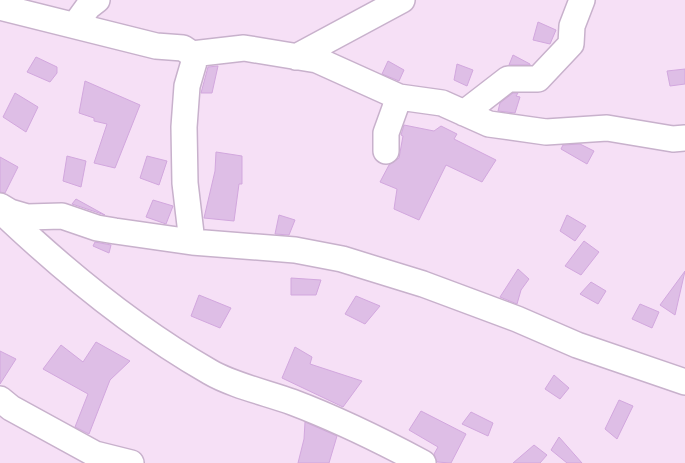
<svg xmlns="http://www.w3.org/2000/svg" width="685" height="463" viewBox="0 0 685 463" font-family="'Exo 2',sans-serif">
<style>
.residential{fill:#f6e0f6}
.building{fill:#debee6;stroke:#d2a7de}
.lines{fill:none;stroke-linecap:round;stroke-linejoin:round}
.minor-casing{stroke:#c8b1cc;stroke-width:28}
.minor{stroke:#fff;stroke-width:25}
</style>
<rect width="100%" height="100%" fill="#faebfa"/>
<path class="residential" d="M 0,0 L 685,0 L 685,463 L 0,463 Z"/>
<path class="building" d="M 538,22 L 556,30 L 550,44 L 533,40 Z
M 513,55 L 530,64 L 530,65 L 509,65 Z
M 36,57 L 57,67 L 57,73 L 50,82 L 27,72 Z
M 388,61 L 404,70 L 399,81 L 382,74 Z
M 457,64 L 473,70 L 467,86 L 454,80 Z
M 218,66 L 212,93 L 201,93 L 208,67 Z
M 685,69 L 685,84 L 670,86 L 667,71 Z
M 85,81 L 140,105 L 115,168 L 94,163 L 107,124 L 94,121 L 94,118 L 79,113 Z
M 15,93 L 38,107 L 26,132 L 3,117 Z
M 513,93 L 518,93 L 516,96 L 520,97 L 515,113 L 498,111 L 500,103 Z
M 404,125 L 434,131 L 441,126 L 457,134 L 454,139 L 496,160 L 482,182 L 446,165 L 419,220 L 394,209 L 397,189 L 380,182 L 389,165 L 399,158 L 403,136 L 401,135 Z
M 580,144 L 594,151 L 587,164 L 561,149 L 563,145 Z
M 216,152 L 242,156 L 242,184 L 239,184 L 234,221 L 204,218 L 215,171 Z
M 67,156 L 86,161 L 81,187 L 63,181 Z
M 147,156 L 167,161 L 159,185 L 140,178 Z
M 0,157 L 18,167 L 5,193 L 0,192 Z
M 76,199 L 105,215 L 72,204 Z
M 153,200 L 173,206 L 166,224 L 146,217 Z
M 279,215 L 295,220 L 289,235 L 275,234 Z
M 567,215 L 586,226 L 575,241 L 560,231 Z
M 584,241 L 599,252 L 581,275 L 565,266 Z
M 95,242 L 111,245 L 109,253 L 93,246 Z
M 518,269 L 529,279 L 521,290 L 517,304 L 500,297 Z
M 685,271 L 675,315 L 660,305 Z
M 291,278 L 321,280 L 316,295 L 291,295 Z
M 591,282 L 606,291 L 598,304 L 580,294 Z
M 199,295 L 231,308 L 220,328 L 191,316 Z
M 356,296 L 380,306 L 365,324 L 345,314 Z
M 640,304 L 659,312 L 652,328 L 632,319 Z
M 96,342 L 130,361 L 110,380 L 89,434 L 75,427 L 88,394 L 43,369 L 61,345 L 83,362 Z
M 295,347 L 312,357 L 310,364 L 362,381 L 343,407 L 282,378 Z
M 0,351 L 16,359 L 0,384 Z
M 554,375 L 569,388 L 560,399 L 545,389 Z
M 619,400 L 633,406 L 617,439 L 605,429 Z
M 421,411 L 466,434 L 451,463 L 437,462 L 434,454 L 438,447 L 409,430 Z
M 471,412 L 493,423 L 488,436 L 462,424 Z
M 305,422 L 337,436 L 329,463 L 298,463 L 304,439 Z
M 559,437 L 582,463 L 567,463 L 551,450 Z
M 534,445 L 547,455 L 540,463 L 513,463 Z"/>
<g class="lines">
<defs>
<path id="minor" d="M 0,7 L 156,46 L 183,48 L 192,54 L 194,62 L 187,86 L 184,127 L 185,183 L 192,242
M 75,25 L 88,7 L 97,0
M 192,54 L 244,48 L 317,60 L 399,97 L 386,133 L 386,151
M 296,57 L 402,0
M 399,97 L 442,103 L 489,124 L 546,132 L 607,128 L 673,139 L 685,138
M 464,113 L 508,79 L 538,79 L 571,44 L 572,26 L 582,0
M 0,206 L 10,212 L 27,217 L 62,216 L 97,228 L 115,231 L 192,242 L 295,250 L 342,259 L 423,284 L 517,319 L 577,345 L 685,382
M 0,210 C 64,271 133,328 210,372 C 232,385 267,393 292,402 C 337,419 380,440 423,463
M 0,399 L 11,408 L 95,454 L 131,463"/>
</defs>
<use href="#minor" class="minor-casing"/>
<use href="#minor" class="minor"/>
</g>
</svg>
